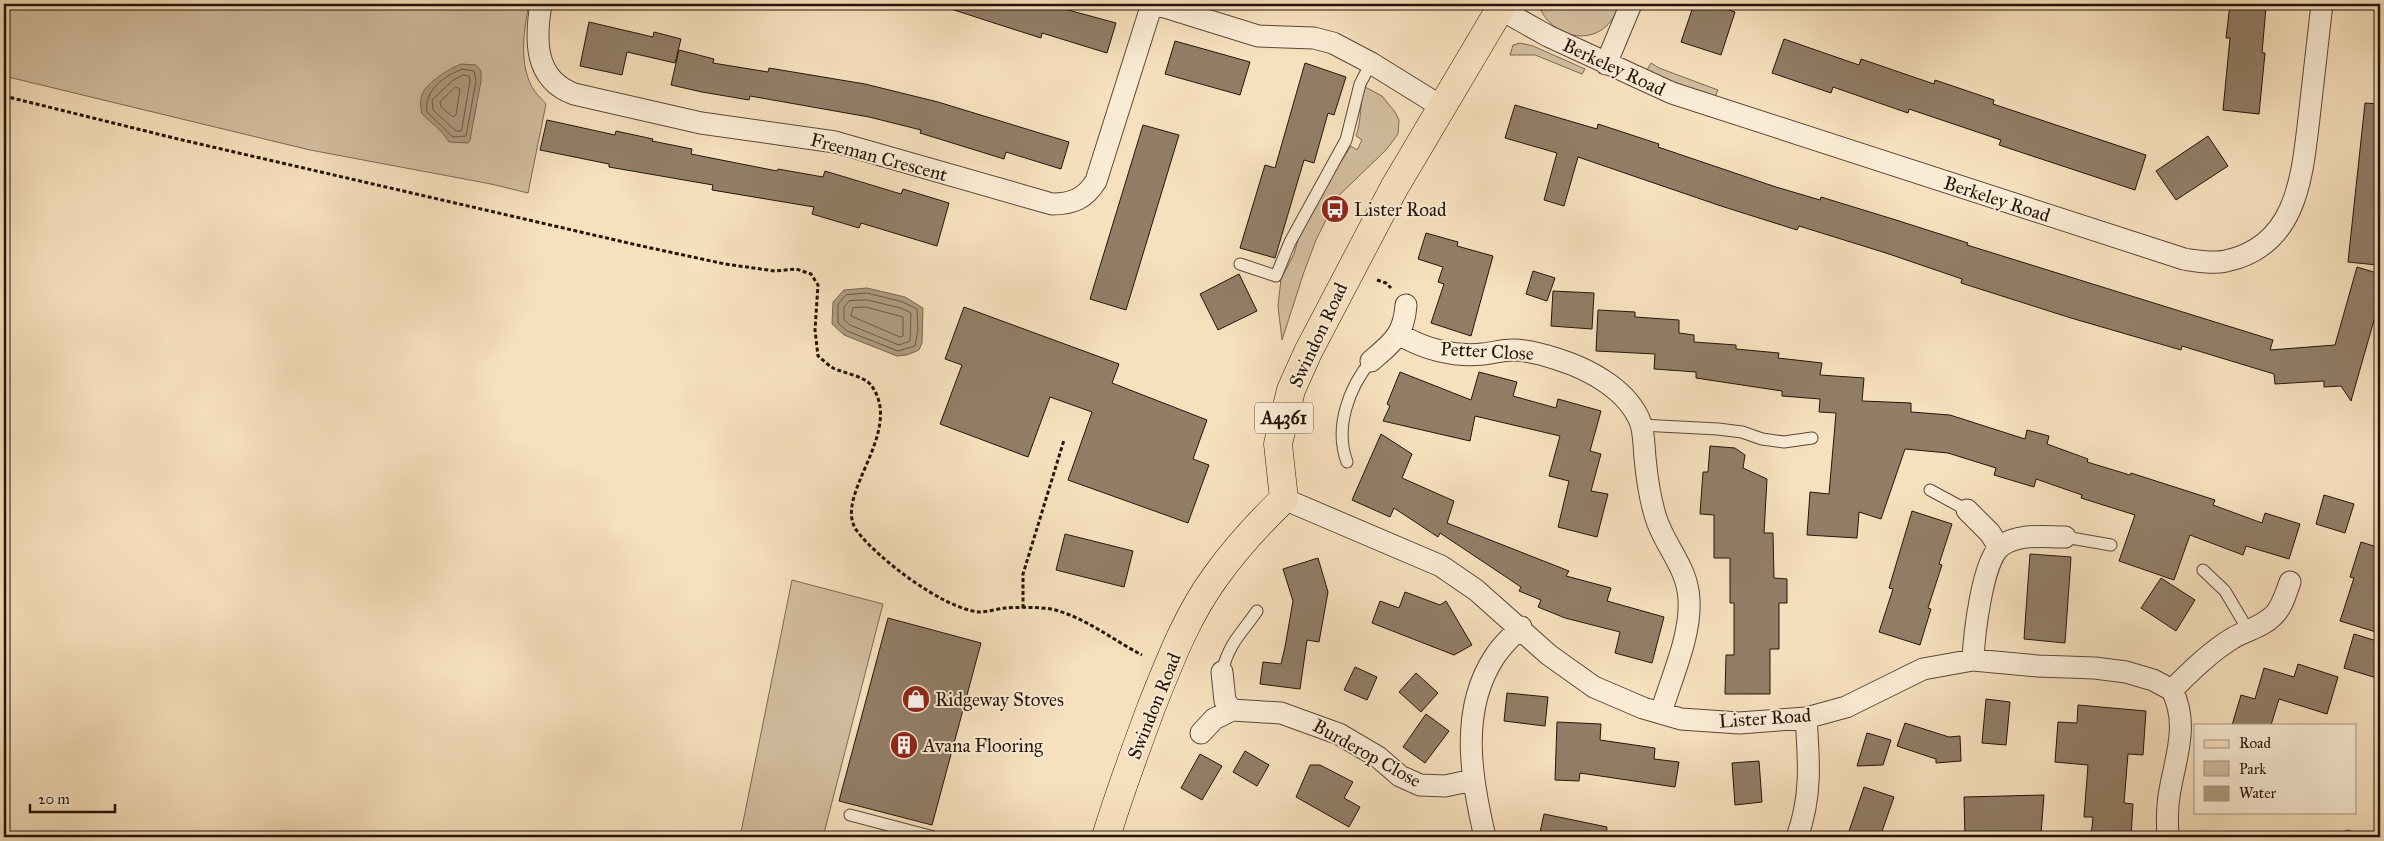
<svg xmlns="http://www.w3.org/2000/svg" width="2384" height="841" viewBox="0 0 2384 841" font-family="'IM FELL Great Primer',serif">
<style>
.green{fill:#d3bd9f;stroke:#7c6854}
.water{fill:#b09b80;stroke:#786551}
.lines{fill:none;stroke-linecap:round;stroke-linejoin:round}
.shore{stroke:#6a5845;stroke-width:1}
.building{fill:#927e67;stroke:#25140a}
.service-casing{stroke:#5a4737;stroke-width:13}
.minor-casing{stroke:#5a4737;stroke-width:23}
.primary-casing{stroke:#25140a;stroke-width:29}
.path{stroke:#25140a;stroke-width:3;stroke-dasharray:4 2.5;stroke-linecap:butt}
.service{stroke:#faebd4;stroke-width:11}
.minor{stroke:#faebd4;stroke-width:21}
.primary{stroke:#f7e0bd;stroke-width:28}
.labels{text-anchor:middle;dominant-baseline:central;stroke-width:4;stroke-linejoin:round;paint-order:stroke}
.shield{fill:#faebd4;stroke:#655447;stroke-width:1}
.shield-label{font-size:18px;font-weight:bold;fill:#25140a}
.street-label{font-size:19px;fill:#25140a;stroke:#faebd4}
.poi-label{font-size:19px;fill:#25140a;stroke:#faebd4;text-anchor:start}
</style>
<rect width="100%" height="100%" fill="#f7e0bd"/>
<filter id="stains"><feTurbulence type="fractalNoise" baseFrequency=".004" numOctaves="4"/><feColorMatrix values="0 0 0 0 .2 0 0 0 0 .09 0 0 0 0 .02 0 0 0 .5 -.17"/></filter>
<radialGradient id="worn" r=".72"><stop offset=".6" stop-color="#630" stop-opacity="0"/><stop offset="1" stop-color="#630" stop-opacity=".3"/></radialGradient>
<path class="green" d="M 4,4 L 529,4 C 524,29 519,61 531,85 C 534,92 541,98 546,104 L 528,193 L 491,184 L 310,150 L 4,76 Z
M 1538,4 L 1619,4 C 1607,49 1553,44 1538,4 Z
M 1520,43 L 1533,46 L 1585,69 L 1582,74 L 1535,55 L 1510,55 L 1513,45 Z
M 1651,63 L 1659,68 L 1718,90 L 1715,97 L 1652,74 L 1647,70 Z
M 1365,87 L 1382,96 L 1395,112 L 1399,120 L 1398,134 L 1386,150 L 1329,205 L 1325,222 L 1316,240 L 1304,272 L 1282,340 L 1278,306 L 1281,279 L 1294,254 L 1300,233 L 1319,196 L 1351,146 L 1357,150 L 1362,140 L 1356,136 C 1362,120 1359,103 1365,87 Z
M 792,580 L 883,604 L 823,837 L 740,837 Z"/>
<path class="water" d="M 461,64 L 476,65 L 481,71 L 481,81 L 470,140 L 468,143 L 449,142 L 442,132 L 422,114 C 421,109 420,103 421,98 C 423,84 449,69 461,64 Z
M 867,288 L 905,297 L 923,308 L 922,343 L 919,350 L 907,355 L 897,356 L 844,335 L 832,324 L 833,302 L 844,290 Z"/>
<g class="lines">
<path class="shore" d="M 462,69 L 474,71 L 476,81 L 466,136 L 453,137 L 427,112 C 424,90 443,77 462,69 Z
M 463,75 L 469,76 L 470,81 L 462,128 L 461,131 L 456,131 L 433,110 L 432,100 L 452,81 Z
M 456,87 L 460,89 L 456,115 L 453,117 L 441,107 L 440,102 Z
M 867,293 L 903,302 L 917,309 L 918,330 L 915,346 L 898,351 L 847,331 L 838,323 L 838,304 L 846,295 Z
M 867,300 L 901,308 L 911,313 L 910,341 L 899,345 L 850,325 L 844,320 L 844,307 L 849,301 Z
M 866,307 L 903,317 L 903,336 L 900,337 L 851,316 L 853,308 Z"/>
</g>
<path class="building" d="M 952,4 L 1046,4 L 1116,23 L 1107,53 L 1042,33 L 1041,38 L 994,23 L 951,9 Z
M 1694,4 L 1711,4 L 1735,12 L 1721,55 L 1681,42 Z
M 2230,4 L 2266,7 L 2262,53 L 2265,53 L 2259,114 L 2223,110 L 2230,38 L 2226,38 Z
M 589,22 L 653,37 L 654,32 L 681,39 L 675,63 L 627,52 L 622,75 L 580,66 Z
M 1784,39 L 1859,65 L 1861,59 L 1934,84 L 1935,80 L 1994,100 L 1993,104 L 2146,155 L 2135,190 L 1999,145 L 2001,140 L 1909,109 L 1908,113 L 1833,87 L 1831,93 L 1772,73 Z
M 1175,41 L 1250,62 L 1240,95 L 1165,74 Z
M 679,50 L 714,59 L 713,63 L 768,72 L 769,68 L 865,84 L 938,102 L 1069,142 L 1061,169 L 1006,152 L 1004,159 L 920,133 L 921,130 L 869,117 L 750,96 L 749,100 L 702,92 L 671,85 Z
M 1305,63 L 1346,77 L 1334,115 L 1328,113 L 1314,163 L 1304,160 L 1275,258 L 1240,248 L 1265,165 L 1275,168 Z
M 2365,103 L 2380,104 L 2380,233 L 2377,265 L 2348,262 Z
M 1515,105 L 1597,129 L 1598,124 L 1659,144 L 1658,147 L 1776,187 L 1820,200 L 1821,197 L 1896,220 L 1968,243 L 1967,245 L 2273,340 L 2270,350 L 2335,345 L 2357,267 L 2380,274 L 2380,299 L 2351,401 L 2341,386 L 2324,387 L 2324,381 L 2275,384 L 2274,374 L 2182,346 L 2181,350 L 2071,318 L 1961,283 L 1962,279 L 1886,253 L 1799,226 L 1797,230 L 1721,206 L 1578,157 L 1564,206 L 1544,200 L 1557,153 L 1505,138 Z
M 547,120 L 615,135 L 616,131 L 653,139 L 652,141 L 692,149 L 691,154 L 777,171 L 778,169 L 823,177 L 825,171 L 901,194 L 903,189 L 949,203 L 937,246 L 861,223 L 859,228 L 812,214 L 814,207 L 712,190 L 713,185 L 609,167 L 609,164 L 540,150 Z
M 1143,125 L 1179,135 L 1126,310 L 1090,299 Z
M 2208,136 L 2228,166 L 2176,200 L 2156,171 Z
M 1426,233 L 1458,242 L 1457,246 L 1493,256 L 1471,336 L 1431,323 L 1444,284 L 1438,282 L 1443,267 L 1418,259 Z
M 1533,271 L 1555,278 L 1547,301 L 1526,294 Z
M 1239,274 L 1257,311 L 1218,330 L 1200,294 Z
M 1553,291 L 1594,293 L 1592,329 L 1551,326 Z
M 964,307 L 1119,364 L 1112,383 L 1207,420 L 1193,459 L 1209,465 L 1188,523 L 1068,480 L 1092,412 L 1050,397 L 1028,457 L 940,424 L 962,365 L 945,359 Z
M 1598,310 L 1635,312 L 1635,317 L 1679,320 L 1679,333 L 1694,335 L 1694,342 L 1736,345 L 1736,349 L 1779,353 L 1778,358 L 1822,363 L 1820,375 L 1864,378 L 1862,401 L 1911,403 L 1911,412 L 1950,415 L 2025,439 L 2027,430 L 2049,436 L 2047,444 L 2088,459 L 2087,462 L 2130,475 L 2131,473 L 2215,500 L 2213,505 L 2262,523 L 2265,513 L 2300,524 L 2289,559 L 2246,546 L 2243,555 L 2190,535 L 2174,580 L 2119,561 L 2135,515 L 2081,498 L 2082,495 L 2036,479 L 2034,487 L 1994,475 L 1996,468 L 1948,453 L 1905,449 L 1881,519 L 1859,512 L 1857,538 L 1807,535 L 1810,492 L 1829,494 L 1836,413 L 1819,412 L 1820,399 L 1782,396 L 1782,391 L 1696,378 L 1696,372 L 1654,369 L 1655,354 L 1596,351 Z
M 1400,372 L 1471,400 L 1479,372 L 1517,382 L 1513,396 L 1556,408 L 1558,399 L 1601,411 L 1590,451 L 1601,454 L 1591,491 L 1608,494 L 1597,537 L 1558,527 L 1569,481 L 1549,476 L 1560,436 L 1475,416 L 1470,441 L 1383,421 L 1390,406 L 1387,404 Z
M 1381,434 L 1412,454 L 1402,478 L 1454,501 L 1447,523 L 1569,571 L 1566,576 L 1611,588 L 1607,601 L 1664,617 L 1652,663 L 1615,653 L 1620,632 L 1565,618 L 1538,607 L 1541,600 L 1519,591 L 1521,587 L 1440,533 L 1438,537 L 1394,508 L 1390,517 L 1352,500 Z
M 1710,446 L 1735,448 L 1745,455 L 1743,468 L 1767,479 L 1764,533 L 1773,533 L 1774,578 L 1787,579 L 1787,603 L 1779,603 L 1779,649 L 1770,649 L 1770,694 L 1725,694 L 1726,655 L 1734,655 L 1734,603 L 1730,603 L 1730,558 L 1714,558 L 1714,515 L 1700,514 L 1703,472 L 1708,472 Z
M 2324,495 L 2354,504 L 2345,533 L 2316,524 Z
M 1912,511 L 1952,524 L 1939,564 L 1942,565 L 1928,608 L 1931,609 L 1920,645 L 1879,632 L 1893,589 L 1889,588 Z
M 1065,534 L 1133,551 L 1124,587 L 1056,570 Z
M 2361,542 L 2380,548 L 2380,618 L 2376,632 L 2340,621 L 2354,578 L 2350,577 Z
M 2030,554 L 2071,557 L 2065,643 L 2024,639 Z
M 1318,558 L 1328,592 L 1319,642 L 1307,640 L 1300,689 L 1260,684 L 1263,662 L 1281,664 L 1285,647 L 1293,601 L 1283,569 Z
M 2161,578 L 2195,600 L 2176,631 L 2141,608 Z
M 1405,592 L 1440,605 L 1446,601 L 1472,645 L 1454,655 L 1372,623 L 1380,601 L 1399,608 Z
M 888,618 L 981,643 L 932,825 L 839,801 Z
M 2354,634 L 2380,642 L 2380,679 L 2344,668 Z
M 2298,664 L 2338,677 L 2327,714 L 2279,699 L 2271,725 L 2232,725 L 2241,695 L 2255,699 L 2264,668 L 2294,677 Z
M 1355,667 L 1377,677 L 1367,700 L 1344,690 Z
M 1416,673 L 1438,693 L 1421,712 L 1399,692 Z
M 1507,693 L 1548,697 L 1545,726 L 1504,721 Z
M 1986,699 L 2010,702 L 2006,745 L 1982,743 Z
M 2078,705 L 2146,711 L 2143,755 L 2128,754 L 2124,803 L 2133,804 L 2131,837 L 2091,837 L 2093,817 L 2084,817 L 2088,765 L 2055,762 L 2058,722 L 2077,723 Z
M 1426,714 L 1449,731 L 1425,763 L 1403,747 Z
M 1557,722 L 1601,724 L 1600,740 L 1655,748 L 1654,759 L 1679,762 L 1675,787 L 1580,773 L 1579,781 L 1555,780 Z
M 1905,723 L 1949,737 L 1960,736 L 1961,761 L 1936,763 L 1936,759 L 1897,746 Z
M 1867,733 L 1891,740 L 1883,765 L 1857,766 Z
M 1245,751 L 1269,765 L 1257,786 L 1233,772 Z
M 1200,754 L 1222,766 L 1202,800 L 1181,788 Z
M 1759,761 L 1762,802 L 1735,805 L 1732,763 Z
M 1310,765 L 1320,765 L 1353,782 L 1344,798 L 1360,807 L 1349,827 L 1296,797 Z
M 1864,787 L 1894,797 L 1880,837 L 1847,837 Z
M 2044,795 L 2041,834 L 2026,833 L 2025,837 L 1965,837 L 1964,797 Z
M 1544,814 L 1607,827 L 1606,837 L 1539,837 Z"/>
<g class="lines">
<defs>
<path id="service" d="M 1240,264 L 1276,276 L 1290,242 L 1346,140 L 1360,84 L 1371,63
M 1641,425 L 1718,429 L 1742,432 L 1762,439 L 1784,442 L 1812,438
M 1347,462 C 1334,428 1349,387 1371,361
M 1930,490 L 1967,510
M 2065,537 L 2111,545
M 2203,570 L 2225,591 L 2248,630
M 1222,672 C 1229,643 1241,634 1257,611
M 850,815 L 934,837
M 2348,837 L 2348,836"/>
<path id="minor" d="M 541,4 C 535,40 534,79 574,94 L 701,123 L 835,142 L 1052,204 C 1072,204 1085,199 1096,181 L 1152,4
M 1155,4 L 1258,36 L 1314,38 L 1333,43 L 1371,63 L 1442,107
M 1500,9 L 1548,36 L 1672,93 L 2184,259 C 2197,261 2213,264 2226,261 C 2297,246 2302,177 2309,118 C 2313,80 2318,42 2322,4
M 1606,64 L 1631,4
M 1399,334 C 1423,349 1454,357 1483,354 C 1493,353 1502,350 1513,350 C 1528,350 1542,354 1557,359 C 1589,369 1629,390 1641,424 C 1644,434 1644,447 1645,458 C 1647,479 1650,501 1657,521 C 1667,549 1688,569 1689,600 C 1691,637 1671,678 1661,713
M 1371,361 C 1392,343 1404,335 1406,305
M 1284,499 L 1441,566 L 1476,590 L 1549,655 L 1594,687 L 1643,708 L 1681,719 L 1739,723 L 1806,718 L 1846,707 L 1923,669 L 1973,660 L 2038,666 L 2095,668 L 2126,672 L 2153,680 L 2172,690 C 2189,724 2176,756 2170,790 C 2167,806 2167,822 2168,837
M 1967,510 L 1990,533 L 1999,547
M 1973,660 C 1974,637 1982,560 2001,546 C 2019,533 2044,537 2065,537
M 1222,672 L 1225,701 L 1232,710
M 2172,690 C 2191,671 2210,652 2233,638 C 2247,630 2262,627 2273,616 C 2282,608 2286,593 2290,582
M 1201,733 L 1214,719 L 1232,710 L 1281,713 L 1339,734 L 1378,757 L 1400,776 L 1420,785 L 1445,786 L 1473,780
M 1485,837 C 1471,778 1459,710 1495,656 C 1502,645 1512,636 1521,627
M 1797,837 C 1812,797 1809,760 1806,718"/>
<path id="primary" d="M 1106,837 C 1119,794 1135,751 1151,708 C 1169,663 1187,615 1216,576 C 1236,548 1259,523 1284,499 L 1278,444 L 1291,390 L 1308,352 L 1394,188 L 1503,4"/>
</defs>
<use href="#service" class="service-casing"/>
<use href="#minor" class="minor-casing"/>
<use href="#primary" class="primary-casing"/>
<path class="path" d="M 4,96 L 178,139 L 637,245 L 725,264 L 775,271 L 796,269 L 811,274 L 818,285 L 815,330 L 818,356 C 823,360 828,365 833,368 C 843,373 864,376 871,385 C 906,432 831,496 857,531 C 878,559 944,609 979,612 C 987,612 997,609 1005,608 C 1019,607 1037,607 1051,609 C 1083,616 1113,640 1142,655
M 1377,280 L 1386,283 L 1391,288
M 1023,608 L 1023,574 L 1064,440"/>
<use href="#service" class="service"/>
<use href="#minor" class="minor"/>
<use href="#primary" class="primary"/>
</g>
<defs>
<symbol id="bus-disc" viewBox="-11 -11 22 22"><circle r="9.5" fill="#8f2418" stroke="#faebd4"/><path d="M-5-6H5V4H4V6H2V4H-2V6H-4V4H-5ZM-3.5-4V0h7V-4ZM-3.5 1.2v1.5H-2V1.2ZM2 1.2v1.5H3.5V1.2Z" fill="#fff"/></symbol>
<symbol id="shop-disc" viewBox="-11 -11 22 22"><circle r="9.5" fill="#8f2418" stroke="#faebd4"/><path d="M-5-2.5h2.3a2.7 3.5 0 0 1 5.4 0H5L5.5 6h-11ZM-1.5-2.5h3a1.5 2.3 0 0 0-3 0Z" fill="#fff"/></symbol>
<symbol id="building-disc" viewBox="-11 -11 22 22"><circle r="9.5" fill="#8f2418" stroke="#faebd4"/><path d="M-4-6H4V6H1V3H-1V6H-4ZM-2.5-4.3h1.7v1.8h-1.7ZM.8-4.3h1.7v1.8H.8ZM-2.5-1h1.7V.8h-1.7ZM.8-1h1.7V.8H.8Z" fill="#fff"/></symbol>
</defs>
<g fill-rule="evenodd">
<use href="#bus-disc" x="1319" y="193" width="32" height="32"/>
<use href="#shop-disc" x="900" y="683" width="32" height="32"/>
<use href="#building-disc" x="888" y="729" width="32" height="32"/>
</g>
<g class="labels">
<rect class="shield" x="1255" y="402.5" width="58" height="31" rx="4"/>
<g class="shield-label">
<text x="1284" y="418">A4361</text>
</g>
<g class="street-label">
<text transform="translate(1614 67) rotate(25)">Berkeley Road</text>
<text transform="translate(879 157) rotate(15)">Freeman Crescent</text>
<text transform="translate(1997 199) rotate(18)">Berkeley Road</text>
<text transform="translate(1318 335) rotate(-65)">Swindon Road</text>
<text transform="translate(1487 351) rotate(3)">Petter Close</text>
<text transform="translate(1154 706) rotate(-68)">Swindon Road</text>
<text transform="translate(1765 718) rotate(-4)">Lister Road</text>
<text transform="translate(1367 753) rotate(29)">Burderop Close</text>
</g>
<g class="poi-label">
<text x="1354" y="209">Lister Road</text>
<text x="935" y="699">Ridgeway Stoves</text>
<text x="923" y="745">Avana Flooring</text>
</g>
</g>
<rect width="2384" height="841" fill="none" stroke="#f7e0bd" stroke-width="20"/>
<rect x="5" y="5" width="2374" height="831" fill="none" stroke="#25140a" stroke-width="2.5"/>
<rect x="10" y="10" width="2364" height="821" fill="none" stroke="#25140a"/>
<rect x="2194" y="724" width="162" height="90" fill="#faebd4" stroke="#a59583"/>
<rect x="2204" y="740" width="25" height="8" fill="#f7e0bd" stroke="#a59583"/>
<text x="2239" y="748" font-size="15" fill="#25140a">Road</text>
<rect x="2204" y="761" width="25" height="15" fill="#d3bd9f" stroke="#a59583"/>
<text x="2239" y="774" font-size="15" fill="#25140a">Park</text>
<rect x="2204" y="786" width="25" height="15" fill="#b09b80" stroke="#a59583"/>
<text x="2239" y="798" font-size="15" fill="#25140a">Water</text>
<path d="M30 804v8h85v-8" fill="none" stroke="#25140a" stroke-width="2.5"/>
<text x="38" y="804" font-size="15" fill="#25140a" stroke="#faebd4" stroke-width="4" paint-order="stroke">20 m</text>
<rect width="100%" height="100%" filter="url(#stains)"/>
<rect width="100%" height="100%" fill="url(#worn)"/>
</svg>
